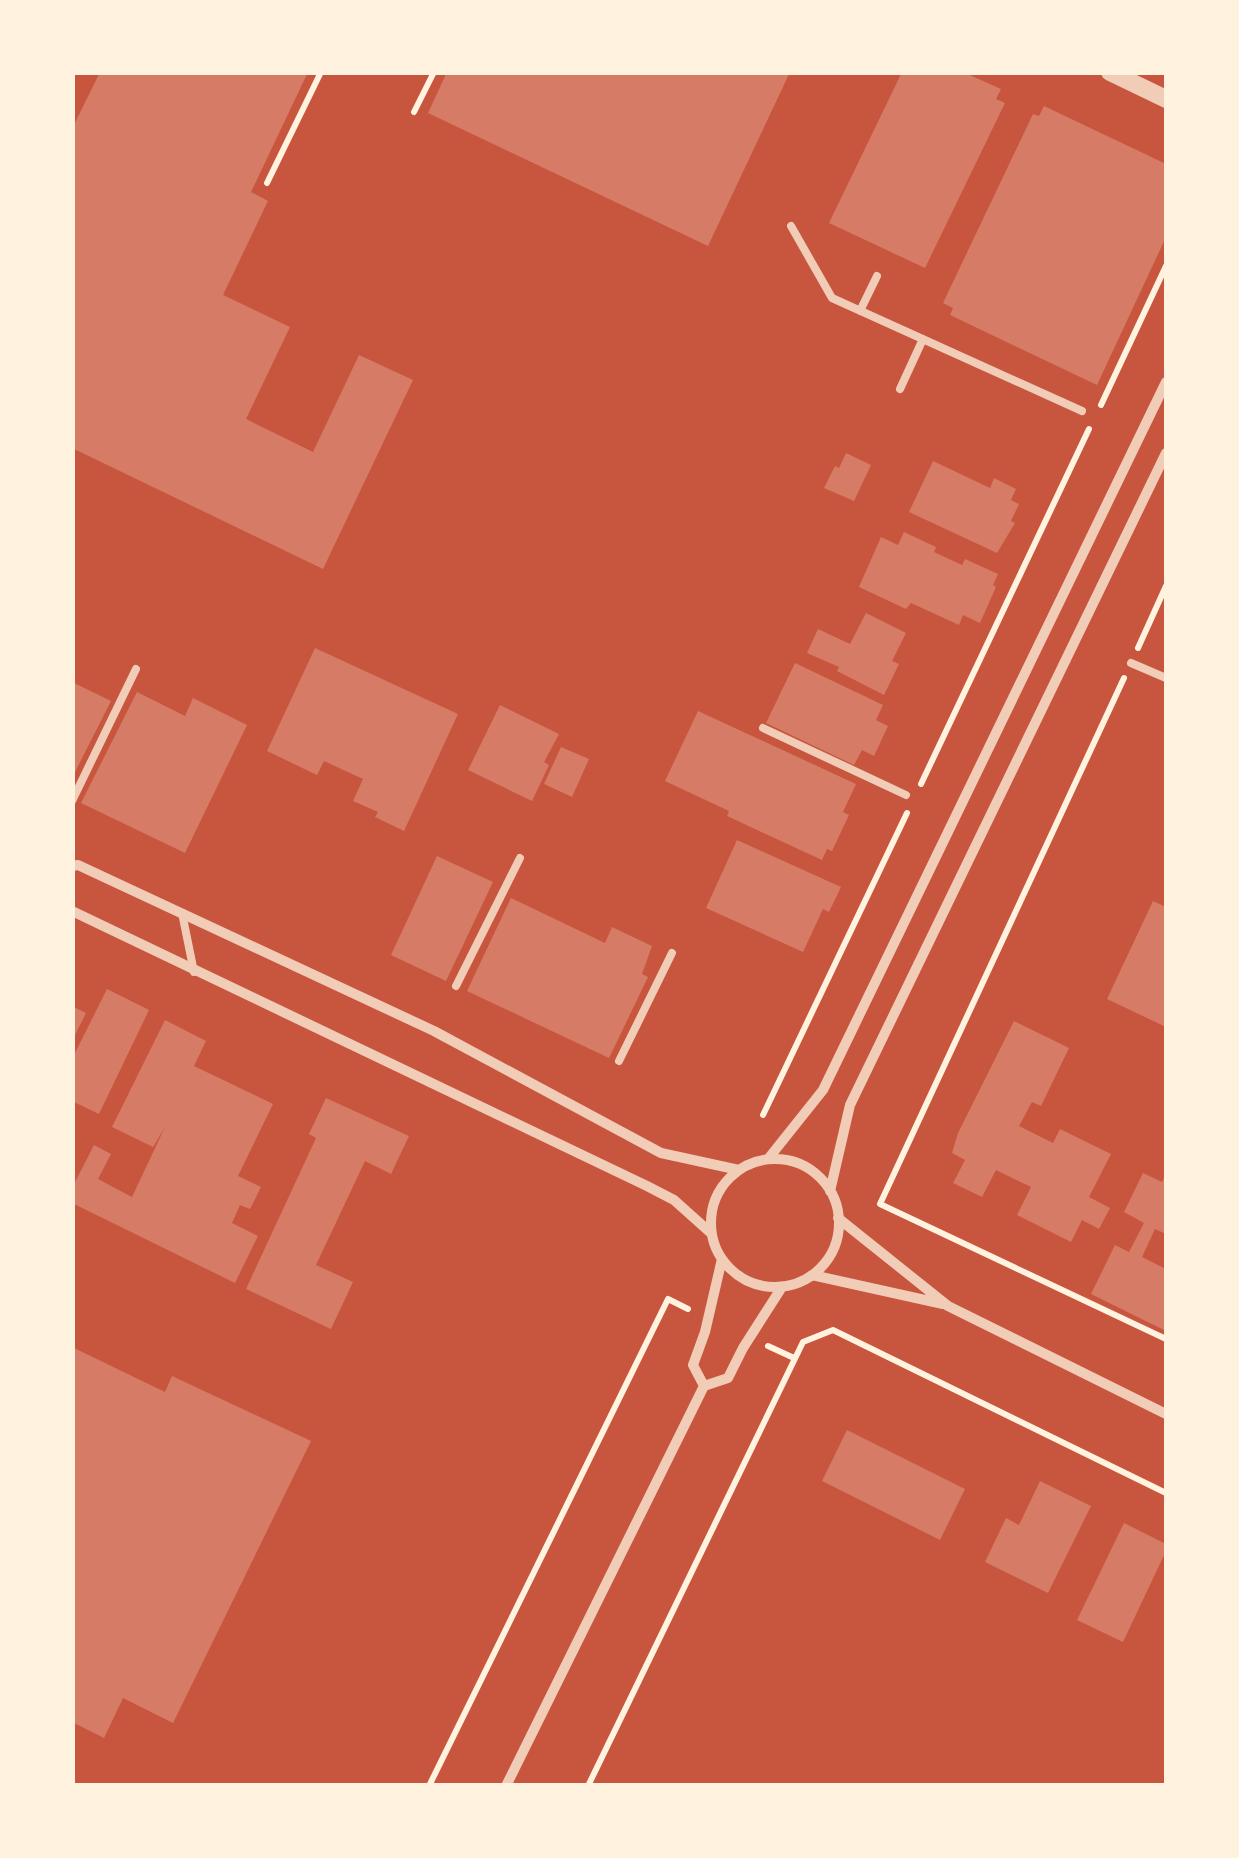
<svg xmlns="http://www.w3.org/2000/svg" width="1239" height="1858" viewBox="0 0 1239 1858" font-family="Karla,sans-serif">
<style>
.building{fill:#d67c66}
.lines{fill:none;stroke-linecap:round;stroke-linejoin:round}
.path{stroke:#fff3e0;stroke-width:6}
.service{stroke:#f1ccb7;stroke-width:8}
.minor{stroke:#f1ccb7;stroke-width:10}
.tertiary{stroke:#f1ccb7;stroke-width:18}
</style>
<rect width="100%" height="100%" fill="#c8553d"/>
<path class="building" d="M 100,72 L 308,72 L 251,192 L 268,201 L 223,295 L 290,327 L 246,419 L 313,452 L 359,355 L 413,380 L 323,569 L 72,448 L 72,129 Z
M 447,72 L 790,72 L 708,246 L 428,113 Z
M 902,72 L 963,72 L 1001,89 L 996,99 L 1005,103 L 925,268 L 829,223 Z
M 1044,106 L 1166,164 L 1166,237 L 1097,385 L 950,315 L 953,308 L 943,303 L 1033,114 L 1039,116 Z
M 846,453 L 871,465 L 854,501 L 824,488 L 835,466 L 839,468 Z
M 933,461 L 990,488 L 994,478 L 1016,489 L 1011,500 L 1019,504 L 1011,521 L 1015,523 L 997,553 L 909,512 Z
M 904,532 L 936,547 L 934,552 L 962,565 L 965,559 L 998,574 L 993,585 L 996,587 L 980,623 L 963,615 L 959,625 L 911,603 L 906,609 L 859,587 L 881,537 L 898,545 Z
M 866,613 L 906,633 L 892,661 L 899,664 L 884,695 L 837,671 L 839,667 L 807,653 L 818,629 L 850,644 Z
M 315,648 L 458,714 L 404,831 L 375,817 L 378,812 L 353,801 L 363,779 L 324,761 L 317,775 L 267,751 Z
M 795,663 L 883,705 L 876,720 L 888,726 L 874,756 L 862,750 L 854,765 L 766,723 Z
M 72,682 L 111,701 L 72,778 Z
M 137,692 L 185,716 L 193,698 L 247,725 L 185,853 L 81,803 Z
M 500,705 L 559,734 L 544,762 L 549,765 L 532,801 L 468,770 Z
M 698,711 L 856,784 L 843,812 L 849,815 L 832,851 L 827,849 L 822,860 L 727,816 L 729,811 L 665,781 Z
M 561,747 L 589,759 L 572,797 L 544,784 Z
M 737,840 L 841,887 L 829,912 L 823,909 L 803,952 L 706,908 Z
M 437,856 L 493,882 L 446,981 L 391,955 Z
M 511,898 L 605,943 L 612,927 L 652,946 L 642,974 L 648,977 L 609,1058 L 467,991 Z
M 1153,901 L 1166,907 L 1166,1027 L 1107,999 Z
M 107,989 L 149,1010 L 99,1114 L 72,1101 L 72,1059 Z
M 72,1006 L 86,1013 L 72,1041 Z
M 165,1020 L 206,1041 L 194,1066 L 273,1104 L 238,1176 L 261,1187 L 250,1209 L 240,1205 L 232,1223 L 258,1236 L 235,1283 L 72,1203 L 72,1188 L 94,1145 L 111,1154 L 98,1179 L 132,1197 L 165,1127 L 153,1147 L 112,1127 Z
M 1014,1021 L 1069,1048 L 1041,1106 L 1032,1102 L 1019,1126 L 1053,1143 L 1060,1129 L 1111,1154 L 1089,1197 L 1110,1208 L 1099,1229 L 1082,1220 L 1071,1242 L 1017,1215 L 1031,1187 L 996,1170 L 982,1197 L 953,1183 L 965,1160 L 952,1153 L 958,1133 Z
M 326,1098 L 409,1136 L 391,1174 L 365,1161 L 316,1265 L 353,1282 L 331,1329 L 246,1289 L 316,1138 L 309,1134 Z
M 1143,1173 L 1162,1182 L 1166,1174 L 1166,1234 L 1155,1229 L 1142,1257 L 1166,1269 L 1166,1331 L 1091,1294 L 1115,1245 L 1129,1252 L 1144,1223 L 1124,1212 Z
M 72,1347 L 165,1392 L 172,1376 L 311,1441 L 173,1723 L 123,1698 L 104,1738 L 72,1722 Z
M 847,1430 L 965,1489 L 940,1540 L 822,1481 Z
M 1040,1481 L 1091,1506 L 1048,1593 L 985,1562 L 1006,1518 L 1019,1525 Z
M 1124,1523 L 1166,1544 L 1166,1551 L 1123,1642 L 1077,1620 Z"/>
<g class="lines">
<path class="path" d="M 414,112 L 434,72
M 267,183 L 321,72
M 1101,405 L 1166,266
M 1138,648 L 1166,586
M 1124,678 L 880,1204 L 1166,1339
M 921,784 L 1089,429
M 763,1115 L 907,813
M 768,1346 L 794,1358
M 429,1786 L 668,1299 L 688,1309
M 588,1786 L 803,1342 L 833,1330 L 1166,1493"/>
<path class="service" d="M 791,226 L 832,298 L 1082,411
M 860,311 L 877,276
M 900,389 L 923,339
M 1131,663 L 1166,678
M 763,728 L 906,795
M 72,801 L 136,669
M 182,913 L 194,972
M 456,986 L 520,858
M 619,1061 L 672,953"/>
<path class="minor" d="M 72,866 L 78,865 L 434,1031 L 661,1153 L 739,1170
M 72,911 L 647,1186 L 674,1200 L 712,1234
M 768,1159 L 823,1090 L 1166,382
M711 1223a64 64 0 1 1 128 0a64 64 0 1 1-128 0Z
M 830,1191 L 850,1105 L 1166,453
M 838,1218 L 948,1306 L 1166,1414
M 812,1275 L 943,1304
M 704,1386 L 693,1365 L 705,1332 L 722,1259
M 506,1786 L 704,1386 L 728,1378 L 743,1348 L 782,1287"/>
<path class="tertiary" d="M 1110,72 L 1166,99"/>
</g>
<rect width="1239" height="1858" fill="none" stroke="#fff3e0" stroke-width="150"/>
</svg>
